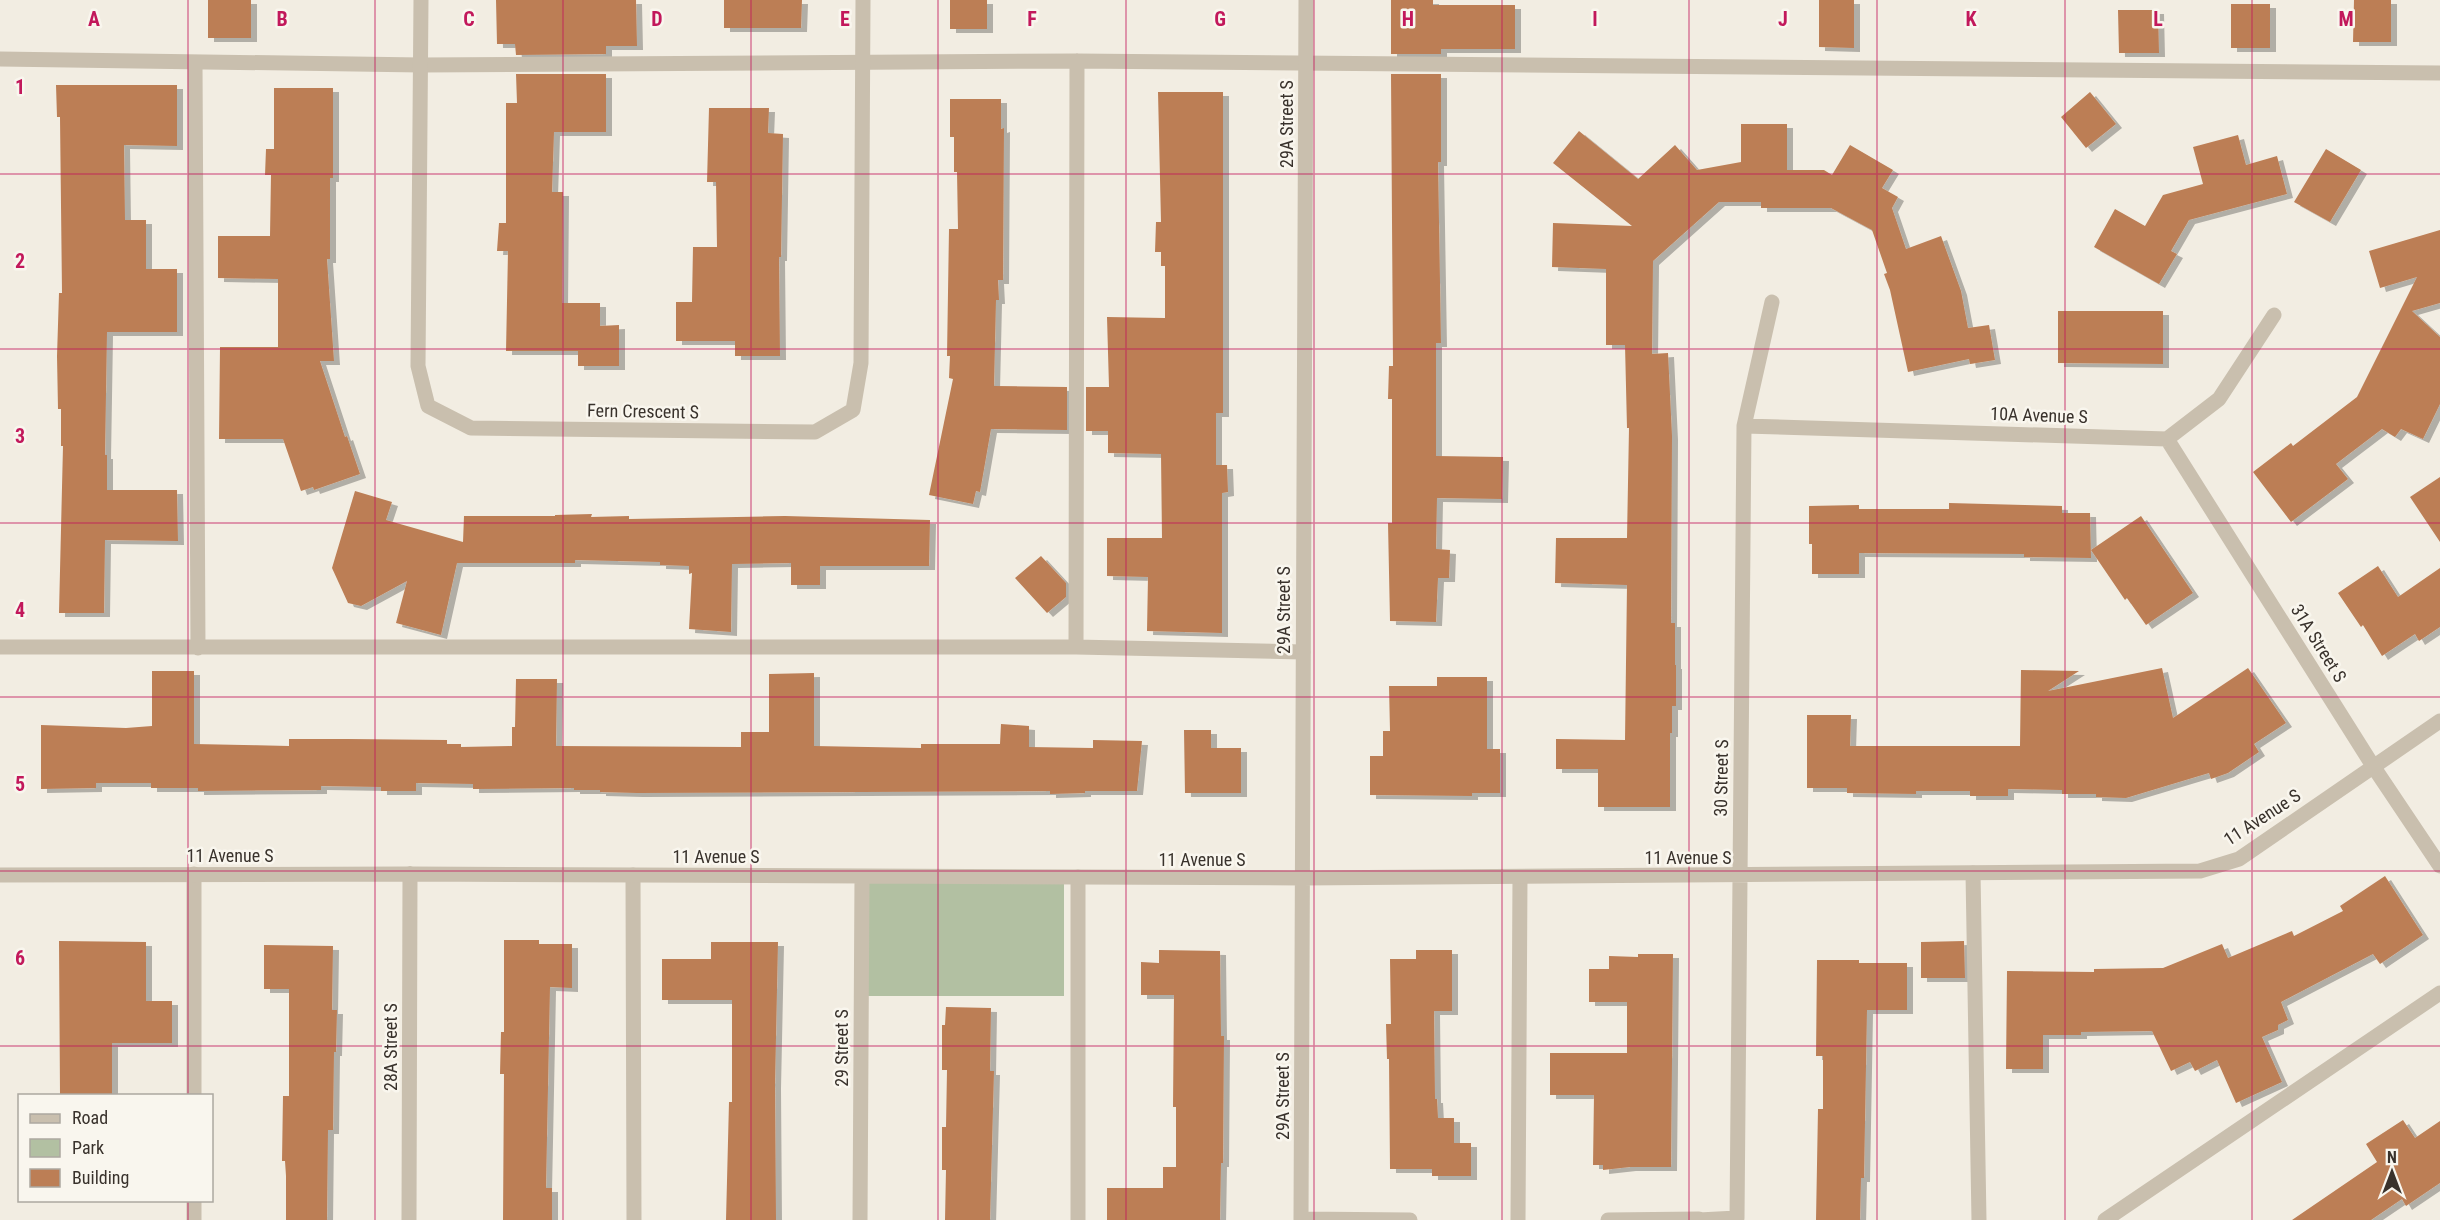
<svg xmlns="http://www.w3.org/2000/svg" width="2440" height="1220" viewBox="0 0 2440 1220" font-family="'Roboto Condensed',sans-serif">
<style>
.green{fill:#b2c0a2}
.building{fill:#bc7e55;filter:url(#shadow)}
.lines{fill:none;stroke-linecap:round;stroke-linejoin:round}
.service{stroke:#c9bfae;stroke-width:15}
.minor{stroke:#c9bfae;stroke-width:15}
.grid{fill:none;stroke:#c2185b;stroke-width:1.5;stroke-opacity:0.55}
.labels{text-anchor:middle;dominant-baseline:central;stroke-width:5;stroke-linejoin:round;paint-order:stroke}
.street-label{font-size:18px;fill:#39322c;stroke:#f9f6ee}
.grid-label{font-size:20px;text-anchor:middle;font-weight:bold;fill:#c2185b;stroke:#f9f6ee;stroke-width:5;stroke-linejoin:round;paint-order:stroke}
</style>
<defs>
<filter id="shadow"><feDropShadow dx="6" dy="4" stdDeviation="0" flood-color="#0004"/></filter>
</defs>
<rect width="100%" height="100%" fill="#f2ede2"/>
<path class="green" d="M 862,877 L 1064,877 L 1064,996 L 861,996 Z"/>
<path class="building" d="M 208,0 L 251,0 L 251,38 L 208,38 Z
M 496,0 L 636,0 L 637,46 L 606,46 L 606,54 L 516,55 L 515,44 L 497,44 Z
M 724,0 L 802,0 L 801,28 L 724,28 Z
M 950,0 L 987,0 L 987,29 L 950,29 Z
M 1391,0 L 1433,0 L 1433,5 L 1515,5 L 1515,49 L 1441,49 L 1441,54 L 1391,54 Z
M 1819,0 L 1854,0 L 1854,48 L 1819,47 Z
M 2354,0 L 2391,0 L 2391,42 L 2353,42 Z
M 2231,4 L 2270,4 L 2270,48 L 2231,48 Z
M 2118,10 L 2158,10 L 2159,53 L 2119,53 Z
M 516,74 L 606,74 L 606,132 L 554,132 L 552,192 L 563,192 L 562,303 L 600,303 L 600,326 L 619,325 L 619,366 L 578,366 L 578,351 L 506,351 L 508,251 L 497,251 L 499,223 L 506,223 L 506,103 L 517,103 Z
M 1391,74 L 1441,74 L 1441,162 L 1438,162 L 1441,343 L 1436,343 L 1436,456 L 1503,457 L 1502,499 L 1437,498 L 1436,549 L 1450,550 L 1449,578 L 1438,578 L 1436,622 L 1390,621 L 1388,523 L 1392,523 L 1392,399 L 1388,399 L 1389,366 L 1393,366 Z
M 56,85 L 177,85 L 177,146 L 124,145 L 125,220 L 146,220 L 146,269 L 177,269 L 177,332 L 107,332 L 105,455 L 107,455 L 107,490 L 177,490 L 178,541 L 105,540 L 104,613 L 59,613 L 63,446 L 61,446 L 61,409 L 58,409 L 57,356 L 59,293 L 62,293 L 60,117 L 57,117 Z
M 274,88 L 333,88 L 333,178 L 330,178 L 330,259 L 327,259 L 334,361 L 320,361 L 345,437 L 347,436 L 360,474 L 314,490 L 313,487 L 301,491 L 283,439 L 219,439 L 220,347 L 278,347 L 278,279 L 218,278 L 218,236 L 270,236 L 271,175 L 265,175 L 266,149 L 274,149 Z
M 1158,92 L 1223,92 L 1223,413 L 1216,413 L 1216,465 L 1227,465 L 1228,492 L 1222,493 L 1222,633 L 1147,631 L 1148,577 L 1107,576 L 1107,538 L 1162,538 L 1161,454 L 1108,453 L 1108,431 L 1086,431 L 1086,387 L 1109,387 L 1107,317 L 1165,318 L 1165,266 L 1161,266 L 1161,252 L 1155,252 L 1156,222 L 1161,222 Z
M 2090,92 L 2116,124 L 2086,148 L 2061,117 Z
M 950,99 L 1001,99 L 1001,129 L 1004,128 L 1003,280 L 998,280 L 999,300 L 996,300 L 994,386 L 1067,387 L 1067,430 L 991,429 L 980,492 L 976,491 L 973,504 L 929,495 L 953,379 L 949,378 L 950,356 L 947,356 L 949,229 L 958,229 L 957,172 L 954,172 L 954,137 L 950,137 Z
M 709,108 L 769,108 L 768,133 L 783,134 L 781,257 L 779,257 L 780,356 L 735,356 L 735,341 L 676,341 L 676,302 L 692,302 L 693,247 L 717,247 L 716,182 L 707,182 Z
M 1741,124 L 1787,124 L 1787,170 L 1824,170 L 1832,175 L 1850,145 L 1893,170 L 1882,188 L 1898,197 L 1892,208 L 1906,249 L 1941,236 L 1961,291 L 1968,328 L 1989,325 L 1995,360 L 1970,364 L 1969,359 L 1908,372 L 1890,290 L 1884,274 L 1887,273 L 1872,230 L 1831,208 L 1761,208 L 1761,202 L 1719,202 L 1653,261 L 1652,354 L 1668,353 L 1672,436 L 1671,623 L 1675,623 L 1675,665 L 1676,665 L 1676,706 L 1672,706 L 1672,733 L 1670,733 L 1670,807 L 1598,807 L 1598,769 L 1556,769 L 1556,739 L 1625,740 L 1627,585 L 1555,583 L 1556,538 L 1627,538 L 1629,428 L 1627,428 L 1625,345 L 1606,345 L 1606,269 L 1552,267 L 1553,223 L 1632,226 L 1553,163 L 1579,131 L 1638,179 L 1675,145 L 1697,170 L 1741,162 Z
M 2238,135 L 2246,165 L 2277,156 L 2287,194 L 2189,220 L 2171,251 L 2177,254 L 2159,284 L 2094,247 L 2115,209 L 2145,226 L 2163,195 L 2203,184 L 2193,147 Z
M 2326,149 L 2361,170 L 2330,222 L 2294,202 Z
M 2440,230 L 2440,303 L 2412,311 L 2440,337 L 2440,404 L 2423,439 L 2401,429 L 2395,437 L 2382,429 L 2336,464 L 2348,479 L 2291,522 L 2253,472 L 2291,443 L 2293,446 L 2357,397 L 2417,277 L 2380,288 L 2369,251 Z
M 2058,311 L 2163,311 L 2163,364 L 2058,363 Z
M 2440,477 L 2440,542 L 2410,497 Z
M 355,491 L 392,502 L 386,520 L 463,542 L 464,516 L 555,516 L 555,515 L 592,514 L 591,517 L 629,516 L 629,519 L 785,516 L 930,520 L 929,566 L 820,566 L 820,585 L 791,585 L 791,563 L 732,564 L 731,632 L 689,629 L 692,573 L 689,574 L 689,566 L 660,565 L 660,562 L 575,560 L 575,563 L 457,563 L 441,635 L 396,623 L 407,581 L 361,606 L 348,603 L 332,568 Z
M 1949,503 L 2062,506 L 2062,513 L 2090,513 L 2091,558 L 2024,557 L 2024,554 L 1859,553 L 1859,574 L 1812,574 L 1812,544 L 1809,544 L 1809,506 L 1859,505 L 1859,509 L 1949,509 Z
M 2141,516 L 2193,593 L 2146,625 L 2127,598 L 2125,600 L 2091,550 Z
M 1041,556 L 1066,583 L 1066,597 L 1047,613 L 1015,578 Z
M 2378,566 L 2398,597 L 2440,568 L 2440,627 L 2419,641 L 2415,634 L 2382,656 L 2363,625 L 2361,627 L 2338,593 Z
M 2162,668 L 2173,718 L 2248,668 L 2286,723 L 2254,744 L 2259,752 L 2228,773 L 2211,779 L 2209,773 L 2126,798 L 2096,797 L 2096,794 L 2062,794 L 2062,790 L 2008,789 L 2008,796 L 1970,796 L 1970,791 L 1916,791 L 1916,794 L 1847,793 L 1847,788 L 1807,788 L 1807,715 L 1851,715 L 1850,746 L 2020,746 L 2021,670 L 2079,671 L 2048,691 Z
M 152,671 L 194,671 L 194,744 L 289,746 L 289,739 L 348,739 L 447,740 L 447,744 L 461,744 L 461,747 L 512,746 L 512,727 L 515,727 L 516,679 L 557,679 L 556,746 L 741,747 L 741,732 L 769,732 L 769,674 L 814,673 L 814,746 L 921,748 L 921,744 L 1000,744 L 1001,724 L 1029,726 L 1029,747 L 1093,748 L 1093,740 L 1142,741 L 1137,791 L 1085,791 L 1085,793 L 1050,794 L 1050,791 L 637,793 L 600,792 L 600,790 L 574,790 L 574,788 L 473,789 L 473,784 L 416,783 L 416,791 L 381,791 L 381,787 L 321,786 L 321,790 L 198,791 L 198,788 L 151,788 L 151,783 L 96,783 L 96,788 L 41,789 L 41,725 L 126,728 L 152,726 Z
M 1437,677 L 1487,677 L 1487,749 L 1500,749 L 1500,793 L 1472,793 L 1472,796 L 1370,795 L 1370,756 L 1383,756 L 1383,731 L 1390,731 L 1389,686 L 1437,686 Z
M 1184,730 L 1211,730 L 1211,748 L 1241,748 L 1241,793 L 1185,793 Z
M 2385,876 L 2423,935 L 2380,964 L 2373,954 L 2281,1002 L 2288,1020 L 2278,1025 L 2278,1030 L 2262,1037 L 2282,1082 L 2236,1103 L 2217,1060 L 2195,1071 L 2190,1062 L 2171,1071 L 2152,1031 L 2081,1032 L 2081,1035 L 2043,1035 L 2043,1069 L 2006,1069 L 2007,971 L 2094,972 L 2094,969 L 2163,968 L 2222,944 L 2228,958 L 2292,931 L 2294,936 L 2343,911 L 2340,906 Z
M 504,940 L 539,940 L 539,944 L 572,944 L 572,988 L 550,987 L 546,1188 L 552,1188 L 552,1220 L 503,1220 L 504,1074 L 500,1074 L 501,1032 L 504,1032 Z
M 59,941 L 146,942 L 146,1001 L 172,1001 L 172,1043 L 112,1043 L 112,1095 L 60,1095 Z
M 1964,941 L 1965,978 L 1921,978 L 1921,942 Z
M 711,942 L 778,942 L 775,1085 L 776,1220 L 726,1220 L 729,1102 L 732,1102 L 732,1000 L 662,1000 L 662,959 L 711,959 Z
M 264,945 L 333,946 L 332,1010 L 337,1010 L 336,1052 L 334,1052 L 333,1130 L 328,1130 L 327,1220 L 286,1220 L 286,1176 L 285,1161 L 282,1161 L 283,1096 L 289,1096 L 289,989 L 264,989 Z
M 1159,950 L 1220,951 L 1221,1036 L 1224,1036 L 1223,1163 L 1221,1163 L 1220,1220 L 1107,1220 L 1107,1188 L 1163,1188 L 1163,1167 L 1176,1167 L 1176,1107 L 1173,1107 L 1174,995 L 1141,995 L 1141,962 L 1159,963 Z
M 1416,950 L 1452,950 L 1452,1011 L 1434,1011 L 1435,1099 L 1437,1099 L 1438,1118 L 1454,1118 L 1454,1143 L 1471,1143 L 1471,1176 L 1432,1176 L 1432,1169 L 1390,1169 L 1389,1059 L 1387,1059 L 1386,1024 L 1391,1024 L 1390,959 L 1416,959 Z
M 1638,954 L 1673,954 L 1671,1167 L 1630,1167 L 1603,1170 L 1603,1165 L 1593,1165 L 1594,1095 L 1550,1095 L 1550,1053 L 1627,1053 L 1627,1002 L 1589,1002 L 1589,969 L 1609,969 L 1609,956 L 1638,957 Z
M 1817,960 L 1859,960 L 1859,963 L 1907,963 L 1907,1010 L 1867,1010 L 1864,1178 L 1861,1178 L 1860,1220 L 1816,1220 L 1818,1109 L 1823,1109 L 1823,1056 L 1816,1056 Z
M 946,1007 L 991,1008 L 990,1071 L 994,1071 L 990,1220 L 945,1220 L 946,1170 L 942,1170 L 942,1127 L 946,1127 L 947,1070 L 942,1070 L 942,1025 L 945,1025 Z
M 2403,1120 L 2415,1138 L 2440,1121 L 2440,1183 L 2406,1206 L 2402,1199 L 2371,1220 L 2292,1220 L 2377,1162 L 2366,1144 Z"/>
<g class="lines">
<path class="service" d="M 0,59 L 421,65 L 1077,61 L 2440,73
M 195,63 L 198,648
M 0,647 L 1076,647 L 1303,652
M 1076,647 L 1077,61
M 1973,873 L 1979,1220
M 194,874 L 194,1096
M 633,875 L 634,1220
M 1078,877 L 1078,1220
M 194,1200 L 194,1220
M 1518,1220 L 1520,877
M 2105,1220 L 2440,993"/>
<path class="minor" d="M 421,0 L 418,366 L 428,406 L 471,428 L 815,432 L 853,410 L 861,363 L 863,0
M 1744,426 L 2167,439 L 2219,399 L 2274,315
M 2167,439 L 2373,766 L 2440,866
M 0,875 L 410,874 L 1302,878 L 2200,871 L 2239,859 L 2440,721
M 1301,1219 L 1410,1220
M 409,1220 L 410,874
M 860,1220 L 862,877
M 1301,1220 L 1306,0
M 1608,1220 L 1699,1219
M 1699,1220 L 1737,1218 L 1744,426 L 1772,302"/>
</g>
<path class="grid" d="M 188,0 L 188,1096M 375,0 L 375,1220M 563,0 L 563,1220M 751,0 L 751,1220M 938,0 L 938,1220M 1126,0 L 1126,1220M 1314,0 L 1314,1220M 1502,0 L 1502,1220M 1689,0 L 1689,1220M 1877,0 L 1877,1220M 2065,0 L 2065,1220M 2252,0 L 2252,1220M 0,174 L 2440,174M 0,349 L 2440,349M 0,523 L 2440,523M 0,697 L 2440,697M 0,871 L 2440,871M 0,1046 L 2440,1046M 188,1200 L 188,1220"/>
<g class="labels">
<g class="street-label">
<text transform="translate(1286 124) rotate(-90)">29A Street S</text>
<text transform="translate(643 411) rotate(1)">Fern Crescent S</text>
<text transform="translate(2039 415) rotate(2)">10A Avenue S</text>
<text transform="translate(1283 610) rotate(-90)">29A Street S</text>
<text transform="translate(2319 643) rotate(58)">31A Street S</text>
<text transform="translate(1721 778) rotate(-89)">30 Street S</text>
<text transform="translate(2262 817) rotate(-33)">11 Avenue S</text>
<text x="230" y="855">11 Avenue S</text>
<text x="716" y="856">11 Avenue S</text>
<text x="1688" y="857">11 Avenue S</text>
<text x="1202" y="859">11 Avenue S</text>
<text transform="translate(390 1047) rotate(-90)">28A Street S</text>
<text transform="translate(841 1048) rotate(-90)">29 Street S</text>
<text transform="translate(1282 1096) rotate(-90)">29A Street S</text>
</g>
</g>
<g class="grid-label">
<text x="94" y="26">A</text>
<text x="282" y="26">B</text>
<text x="469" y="26">C</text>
<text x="657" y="26">D</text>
<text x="845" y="26">E</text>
<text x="1032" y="26">F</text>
<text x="1220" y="26">G</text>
<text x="1408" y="26">H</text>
<text x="1595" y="26">I</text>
<text x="1783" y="26">J</text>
<text x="1971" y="26">K</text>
<text x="2158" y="26">L</text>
<text x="2346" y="26">M</text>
<text x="20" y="94">1</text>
<text x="20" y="268">2</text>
<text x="20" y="443">3</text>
<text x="20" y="617">4</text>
<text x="20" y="791">5</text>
<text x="20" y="965">6</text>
</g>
<rect x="18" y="1094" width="195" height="108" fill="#f9f6ee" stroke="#aca8a0" stroke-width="1.5"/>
<rect x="30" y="1114" width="30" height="9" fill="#c9bfae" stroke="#aca8a0" stroke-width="1.5"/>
<text x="72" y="1124" font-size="18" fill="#39322c">Road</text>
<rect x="30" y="1139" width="30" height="18" fill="#b2c0a2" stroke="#aca8a0" stroke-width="1.5"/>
<text x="72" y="1154" font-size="18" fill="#39322c">Park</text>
<rect x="30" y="1169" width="30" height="18" fill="#bc7e55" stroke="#aca8a0" stroke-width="1.5"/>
<text x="72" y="1184" font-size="18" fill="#39322c">Building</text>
<g transform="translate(2392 1172)" stroke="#f9f6ee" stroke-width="4.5" paint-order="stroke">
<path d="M0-4.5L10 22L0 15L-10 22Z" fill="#39322c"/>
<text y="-9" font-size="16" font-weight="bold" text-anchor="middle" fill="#39322c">N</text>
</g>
</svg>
